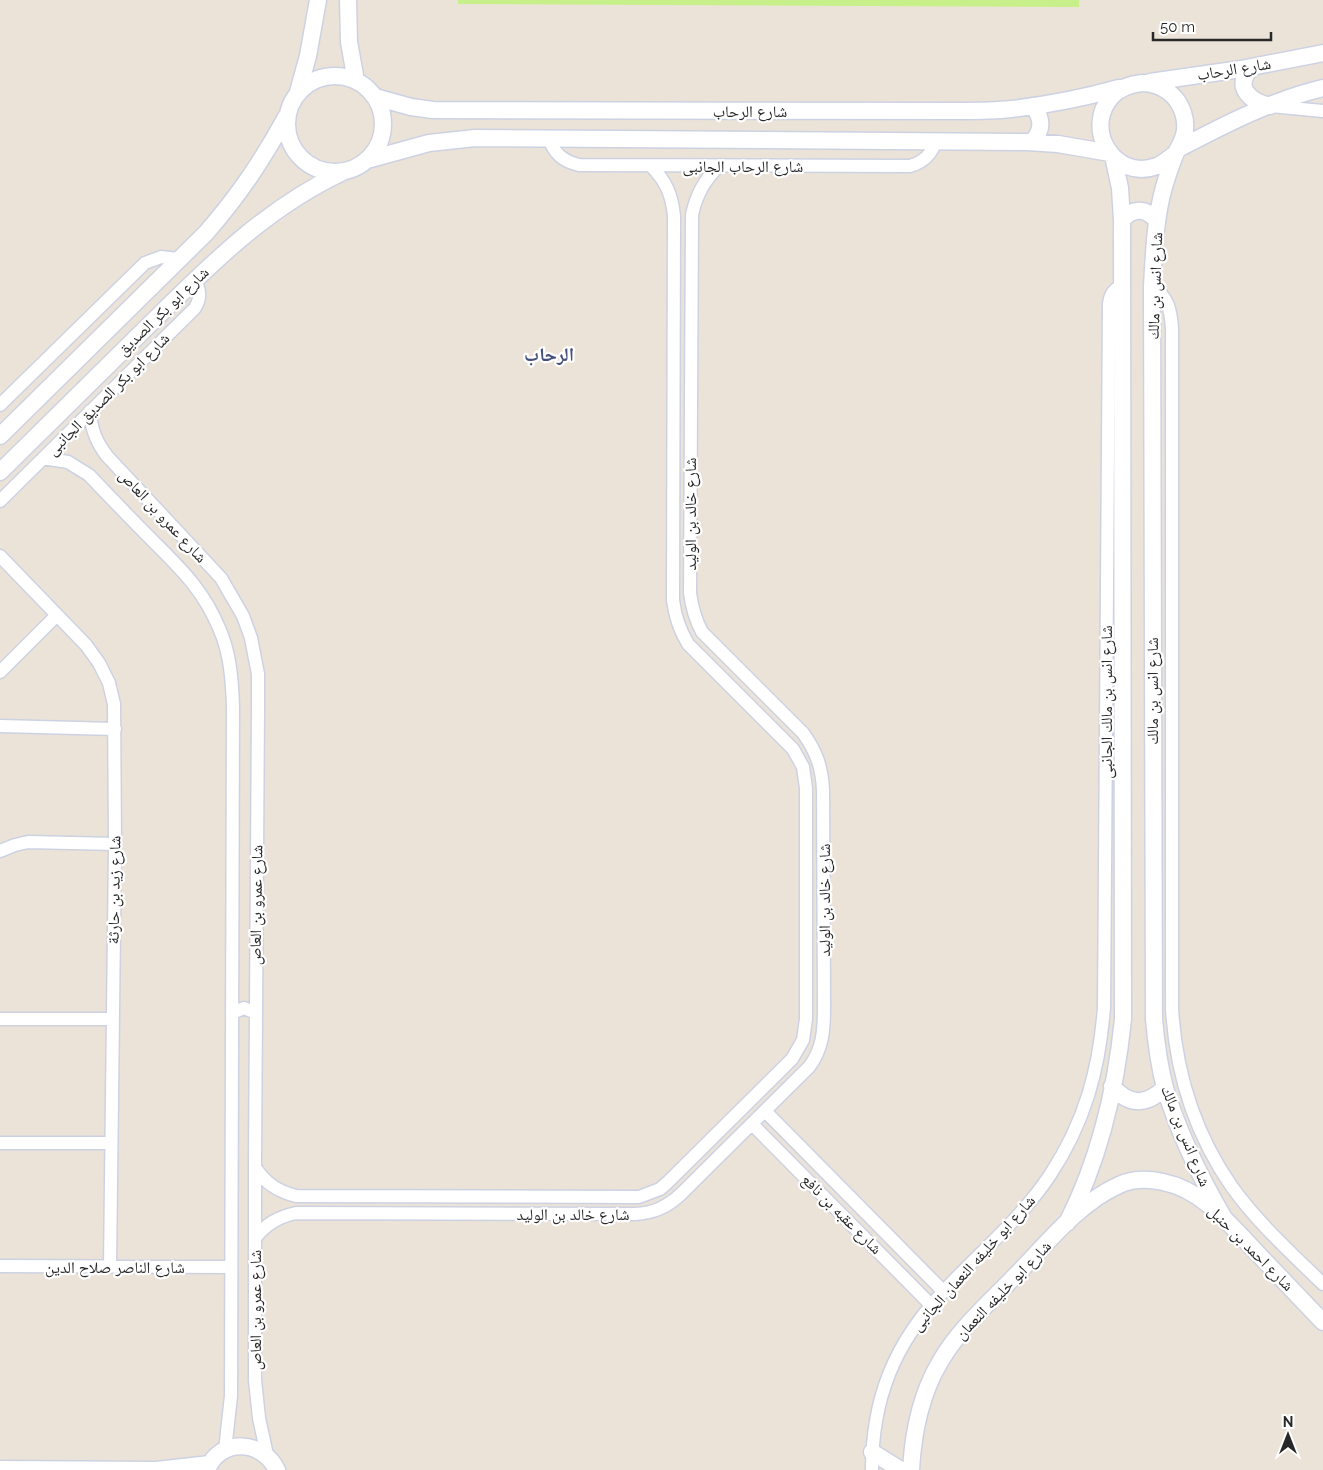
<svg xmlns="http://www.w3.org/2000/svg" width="1323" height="1470" viewBox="0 0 1323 1470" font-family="Raleway,'Noto Naskh Arabic',sans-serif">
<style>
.pitch{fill:#c7f08a}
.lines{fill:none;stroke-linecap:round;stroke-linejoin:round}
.minor-casing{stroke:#cdd2e3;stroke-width:15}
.tertiary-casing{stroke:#cdd2e3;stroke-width:19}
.minor{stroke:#fff;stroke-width:12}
.tertiary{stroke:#fff;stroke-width:16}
.labels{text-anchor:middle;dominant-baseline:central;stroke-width:4.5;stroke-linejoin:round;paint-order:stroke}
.street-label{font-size:16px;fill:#282828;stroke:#fff}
.quarter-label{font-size:19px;font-weight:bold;fill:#45507c;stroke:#fff}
</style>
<rect width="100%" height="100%" fill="#ece3d8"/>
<path class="pitch" d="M 458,0 L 1079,0 L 1079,7 L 458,4 Z"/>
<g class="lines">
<defs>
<path id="minor" d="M 1270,106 L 1323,111
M 549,138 C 554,154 563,161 579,165 L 910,166 C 924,162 932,154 936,140
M 1152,286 C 1168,296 1171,311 1172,329 L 1172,1009 C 1176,1074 1195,1134 1232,1187 C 1257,1222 1292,1254 1323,1284
M 0,405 L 145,263 L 161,257 L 178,259
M 90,411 C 91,429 96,442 107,456 L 221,578 L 243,616 L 251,638 L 258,674 L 258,706 L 255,1161 L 255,1380 L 259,1418 L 267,1455
M 43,458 L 68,462 L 89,475 C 109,496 129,517 150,538 C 179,567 203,589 219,628 C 230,652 232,679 233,706 L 231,1396 L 225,1450
M 0,501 L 195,308 C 201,298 201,290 194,280
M 0,556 L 86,645 L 99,663 L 109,683 L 114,704 L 115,844 L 110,1267
M 0,672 L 57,615
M 0,726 L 115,729
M 0,851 L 15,845 L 28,842 L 115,844
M 232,1013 L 244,1008 L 256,1013
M 0,1019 L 113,1019
M 765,1111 L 943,1291
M 752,1124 L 931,1305
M 0,1143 L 111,1143
M 255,1167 C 265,1183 277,1191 296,1196 L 639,1197 L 660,1189 L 668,1182 L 792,1059 L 803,1040 L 806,1019 L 806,788 L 803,767 L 793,749 L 688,644 C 679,629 675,617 673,600 L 674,216 C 672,195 666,181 651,166
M 255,1238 C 266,1224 278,1217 296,1213 L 635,1214 C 654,1213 667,1207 681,1194 L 809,1067 C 823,1049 824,1030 824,1007 L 823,790 C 822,767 816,751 803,733 L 702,632 C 695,619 692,608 690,593 L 692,215 C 696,195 704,180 719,166
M 0,1266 L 231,1267
M 872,1470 C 872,1399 894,1344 943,1292 C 979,1253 1021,1219 1050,1175 C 1085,1122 1099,1070 1104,1008 L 1109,304 C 1110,295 1114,288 1123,286"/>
<path id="tertiary" d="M 348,0 L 349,42 L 356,81
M 1252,67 C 1233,86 1249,101 1270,106
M287 124a48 48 0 1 1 96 0a48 48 0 1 1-96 0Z
M 1150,82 L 1241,69 L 1323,53
M 298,92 L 308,56 L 318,0
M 375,97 L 411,107 L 433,110 L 957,111 C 975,111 993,111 1011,109 C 1048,105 1083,98 1119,88
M 1032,142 C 1043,130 1043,119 1033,106
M 1178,149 C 1224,125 1272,100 1323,88
M 1176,153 C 1170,158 1164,163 1157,166 C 1115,182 1082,129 1112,96 C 1120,88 1131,84 1142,83 C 1156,83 1170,90 1178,102 C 1183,110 1186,120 1185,130 C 1184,140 1179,146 1175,155 C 1171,165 1167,177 1164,187 C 1155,219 1154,253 1152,286 L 1154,1019 C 1156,1042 1159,1065 1165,1088 C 1179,1134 1200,1177 1224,1218
M 367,160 L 429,143 L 475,138 L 1027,142 L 1058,144 L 1110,153
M 1122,220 C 1133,207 1147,208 1157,221
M 0,436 L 206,233 C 239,195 262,161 286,117
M 0,472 C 49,424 97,376 146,328 C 207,268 264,209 343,172
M 1112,1086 C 1129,1106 1147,1106 1165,1087
M 1067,1223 C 1099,1160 1116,1089 1123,1019 L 1122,220 L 1120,188 L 1113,156
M 872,1452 L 901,1470
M 0,1469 L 156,1470 L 210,1464
M 207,1470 C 220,1437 263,1440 277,1470
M 911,1470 C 913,1433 921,1394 940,1362 C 959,1329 988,1304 1014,1277 C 1046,1245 1077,1204 1119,1185 C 1132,1179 1149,1179 1163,1182 C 1204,1190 1233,1228 1260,1256 C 1281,1278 1302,1300 1323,1322"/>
</defs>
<use href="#minor" class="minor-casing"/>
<use href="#tertiary" class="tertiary-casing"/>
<use href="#minor" class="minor"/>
<use href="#tertiary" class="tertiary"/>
</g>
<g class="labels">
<g class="street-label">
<text transform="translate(1234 69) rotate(-9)">شارع الرحاب</text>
<text x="750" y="111">شارع الرحاب</text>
<text x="743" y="166">شارع الرحاب الجانبى</text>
<text transform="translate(1155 286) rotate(-88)">شارع انس بن مالك</text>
<text transform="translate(163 311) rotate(-44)">شارع ابو بكر الصديق</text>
<text transform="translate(108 394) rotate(-45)">شارع ابو بكر الصديق الجانبى</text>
<text transform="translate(690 514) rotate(-90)">شارع خالد بن الوليد</text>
<text transform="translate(163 516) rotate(47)">شارع عمرو بن العاص</text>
<text transform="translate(1152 691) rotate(-90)">شارع انس بن مالك</text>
<text transform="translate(1106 702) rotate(-90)">شارع انس بن مالك الجانبى</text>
<text transform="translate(114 890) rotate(-89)">شارع زيد بن حارثة</text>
<text transform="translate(824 900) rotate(-90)">شارع خالد بن الوليد</text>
<text transform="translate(256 905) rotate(-89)">شارع عمرو بن العاص</text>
<text transform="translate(1186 1136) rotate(68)">شارع انس بن مالك</text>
<text x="573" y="1214">شارع خالد بن الوليد</text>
<text transform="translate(842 1214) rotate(45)">شارع عقبه بن نافع</text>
<text transform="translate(1251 1248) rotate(45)">شارع احمد بن حنبل</text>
<text transform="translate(973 1263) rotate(-48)">شارع ابو خليفه النعمان الجانبى</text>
<text x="115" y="1267">شارع الناصر صلاح الدين</text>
<text transform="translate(1003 1290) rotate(-46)">شارع ابو خليفه النعمان</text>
<text transform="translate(255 1310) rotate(-90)">شارع عمرو بن العاص</text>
</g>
<g class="quarter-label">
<text x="549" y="354">الرحاب</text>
</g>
</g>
<g transform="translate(1288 1435)" stroke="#ffffff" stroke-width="4" paint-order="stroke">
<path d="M0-4L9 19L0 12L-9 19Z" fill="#282828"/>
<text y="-8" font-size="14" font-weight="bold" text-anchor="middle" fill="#282828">N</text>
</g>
<path d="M1153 32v8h118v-8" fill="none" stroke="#282828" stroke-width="2.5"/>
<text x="1160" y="32" font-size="15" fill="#282828" stroke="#ffffff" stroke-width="4" paint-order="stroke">50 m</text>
</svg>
